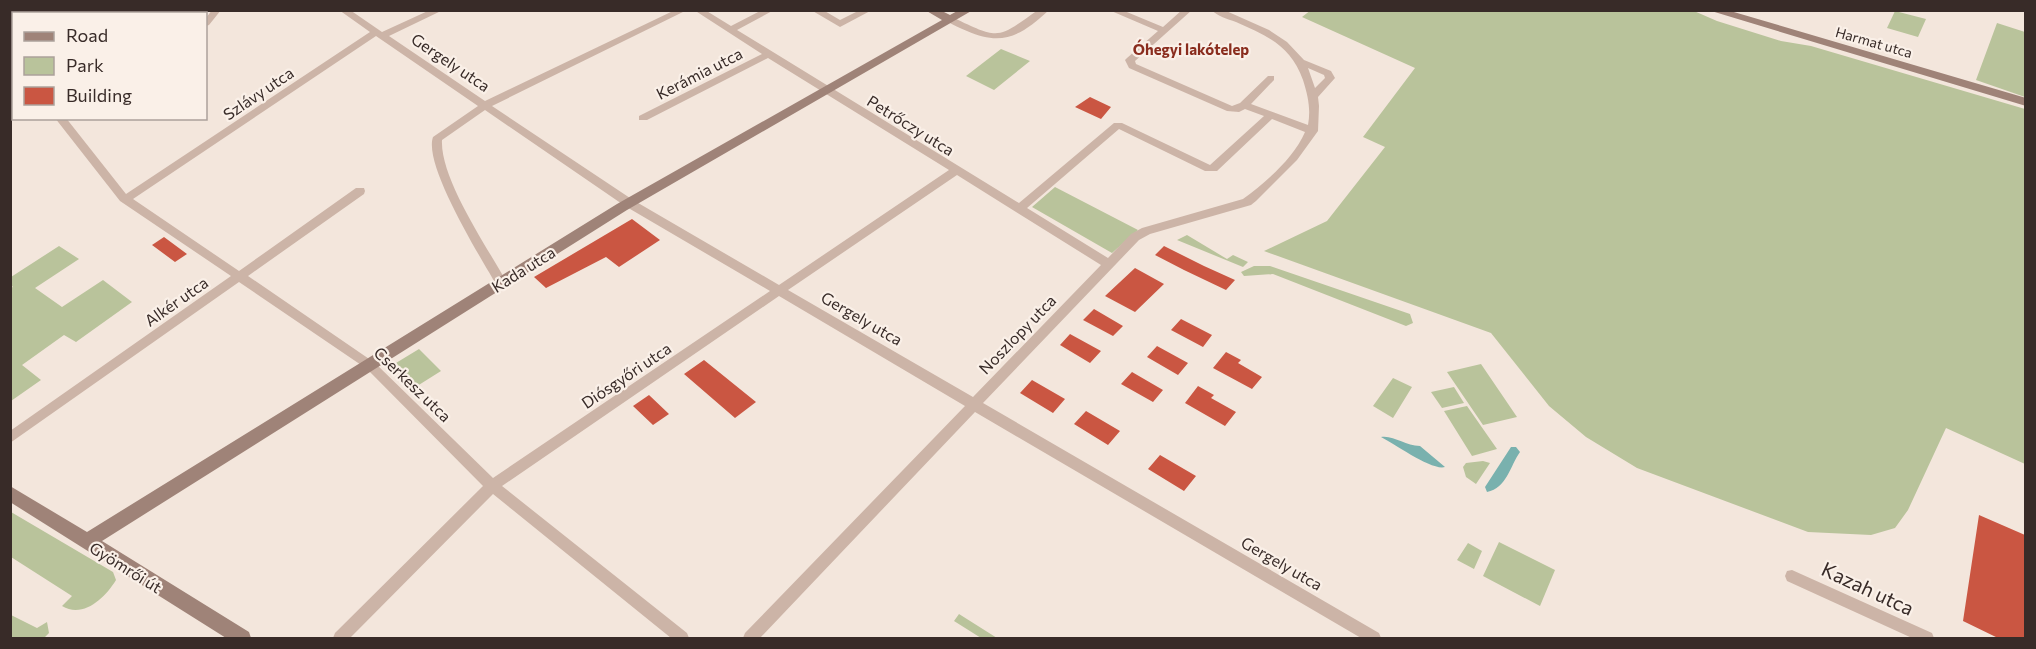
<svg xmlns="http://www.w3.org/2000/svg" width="2036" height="649" viewBox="0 0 2036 649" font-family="Commissioner,sans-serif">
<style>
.green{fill:#b9c39b}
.water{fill:#79b1ae}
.building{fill:#ca5642}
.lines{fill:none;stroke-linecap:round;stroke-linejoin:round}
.street{fill:#ccb4a7;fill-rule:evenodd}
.secondary{fill:#9f8378;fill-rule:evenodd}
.labels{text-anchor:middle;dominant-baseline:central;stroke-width:4.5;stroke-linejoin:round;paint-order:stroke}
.far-street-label{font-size:14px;fill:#382b28;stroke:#faf0e8}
.far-neighbourhood-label{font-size:15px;font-weight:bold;fill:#8a2d1e;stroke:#faf0e8}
.street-label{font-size:16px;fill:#382b28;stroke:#faf0e8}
.near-street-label{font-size:20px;fill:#382b28;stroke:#faf0e8}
</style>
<rect width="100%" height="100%" fill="#f3e6dc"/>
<path class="green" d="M 1311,10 L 1694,11 L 1717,21 L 1781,41 L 1811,46 L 2025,109 L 2025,464 L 1946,428 L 1908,510 L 1895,528 L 1871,535 L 1808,532 L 1637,468 L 1586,437 L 1549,406 L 1491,333 L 1264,251 L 1327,221 L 1385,147 L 1363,137 L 1415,68 L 1302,17 Z
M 1895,11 L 1926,19 L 1918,37 L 1887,28 Z
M 1997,23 L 2025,32 L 2025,97 L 1976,80 Z
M 1001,49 L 1030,61 L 994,90 L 966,76 Z
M 1055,187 L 1138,230 L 1112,253 L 1032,207 Z
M 1187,235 L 1227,259 L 1233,255 L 1248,262 L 1243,267 L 1177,240 Z
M 59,246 L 79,259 L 35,288 L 62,307 L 103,280 L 132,302 L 76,342 L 64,335 L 22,365 L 41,380 L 11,401 L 10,288 L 13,287 L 11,285 L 11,277 Z
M 1254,266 L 1270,266 L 1410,314 L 1413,323 L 1406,326 L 1273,274 L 1244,276 L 1241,272 Z
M 419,349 L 441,371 L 414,388 L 391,366 Z
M 1481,364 L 1517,417 L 1483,425 L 1447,372 Z
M 1393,378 L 1412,387 L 1393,418 L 1373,406 Z
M 1454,387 L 1464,403 L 1442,408 L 1431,392 Z
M 1467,406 L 1497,449 L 1472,456 L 1444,411 Z
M 1483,461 L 1490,463 L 1476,484 L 1466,477 L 1463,467 L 1466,463 Z
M 11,512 L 113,572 L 116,580 C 105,598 83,619 62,606 L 72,596 L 11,557 Z
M 1499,542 L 1555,570 L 1540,606 L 1483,576 Z
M 1468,543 L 1482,551 L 1474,569 L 1457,560 Z
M 959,614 L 997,638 L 981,638 L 954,621 Z
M 11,615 L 37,628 L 47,622 L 49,633 L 44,638 L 11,638 Z"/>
<path class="water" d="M 1381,437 C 1394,435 1405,446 1420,446 L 1445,467 C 1432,471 1395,444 1381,437 Z
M 1511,447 L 1516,447 L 1520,452 C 1510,466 1507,488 1487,492 L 1485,487 Z"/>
<path class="building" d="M 1090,97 L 1111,107 L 1101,119 L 1075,107 Z
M 632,219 L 660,240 L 619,267 L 606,257 L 546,288 L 534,277 Z
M 164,237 L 187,254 L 175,262 L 152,245 Z
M 1164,246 L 1204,266 L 1235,280 L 1226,290 L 1184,270 L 1155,255 Z
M 1135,268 L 1164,284 L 1135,312 L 1105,296 Z
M 1094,309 L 1123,326 L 1113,336 L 1083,320 Z
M 1181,319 L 1212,335 L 1203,347 L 1171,330 Z
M 1070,334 L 1101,351 L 1090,363 L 1060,345 Z
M 1157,346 L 1188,363 L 1178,375 L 1147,357 Z
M 1226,352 L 1241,360 L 1238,363 L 1262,377 L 1252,389 L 1213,368 Z
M 704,360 L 756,402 L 735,418 L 684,374 Z
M 1132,372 L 1163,390 L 1153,402 L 1121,384 Z
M 1032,380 L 1065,399 L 1053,413 L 1020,393 Z
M 1198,386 L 1214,395 L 1211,398 L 1236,412 L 1225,426 L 1185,403 Z
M 649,395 L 669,414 L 653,425 L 633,406 Z
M 1086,411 L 1120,431 L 1108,445 L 1074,424 Z
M 1160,455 L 1196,476 L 1184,491 L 1148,469 Z
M 1979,515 L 2025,535 L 2025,639 L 2000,639 L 1963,621 Z"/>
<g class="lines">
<path class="street" d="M 76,10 L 85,10 L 83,14 L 74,14 Z
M 141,10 L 150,10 L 149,14 L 140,14 Z
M 212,10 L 221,10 L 209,25 L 206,26 L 206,18 Z
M 339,10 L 350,10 L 382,32 L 430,10 L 443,10 L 389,36 L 485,101 L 675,10 L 687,10 L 492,106 L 633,200 L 779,285 L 949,170 L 768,58 L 647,120 L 639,120 L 639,116 L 762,54 L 694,10 L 705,10 L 731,26 L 762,10 L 774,10 L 737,30 L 1019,203 L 1114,123 L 1122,123 L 1210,165 L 1264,116 L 1245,109 L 1239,112 L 1227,111 L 1129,68 L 1125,60 L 1127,58 L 1158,31 L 1109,10 L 1122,10 L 1163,27 L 1182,10 L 1192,10 L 1135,61 L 1136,64 L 1232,106 L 1240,103 L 1268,76 L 1274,76 L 1274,80 L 1251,104 L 1308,125 C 1311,109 1308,96 1303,80 C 1291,46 1268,36 1236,22 C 1227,19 1218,16 1211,10 L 1224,10 L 1269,30 L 1287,42 L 1304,60 L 1331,71 L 1335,78 L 1318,97 L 1319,106 L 1318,131 L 1297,160 L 1256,201 L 1251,205 L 1150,234 L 1139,240 L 983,403 L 1379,633 L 1381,638 L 1361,638 L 975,412 L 760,638 L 743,638 L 745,633 L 965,406 L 779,296 L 502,486 L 687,633 L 689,638 L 671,638 L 493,494 L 350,638 L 333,638 L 335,633 L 483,486 L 367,369 L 239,282 L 10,443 L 10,431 L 231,276 L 120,201 L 55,118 L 66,118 L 126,194 L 370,32 ZM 376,36 L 478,106 L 433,137 C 423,165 481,258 497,286 L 505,286 L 507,283 C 488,248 440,179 442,140 L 485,110 L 625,206 L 770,291 L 493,478 L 375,363 L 248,276 L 364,194 L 365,191 L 364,188 L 356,188 L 239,271 L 133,199 ZM 1308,68 L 1324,75 L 1325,78 L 1315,88 ZM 1272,119 L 1305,132 C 1294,158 1266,182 1243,199 L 1142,228 L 1131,234 L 1108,258 L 1027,208 L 1119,129 L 1205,171 L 1217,171 ZM 957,175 L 1101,265 L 973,397 L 788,290 Z
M 811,10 L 823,10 L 840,20 L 860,10 L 872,10 L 840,27 Z
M 1038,10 L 1049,10 C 1022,35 1003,47 967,31 C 960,28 952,25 946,20 L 951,17 L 954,18 C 1000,40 997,39 1038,10 Z
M 10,58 L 14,59 L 14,68 L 10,67 Z
M 1792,570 L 1932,633 L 1934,638 L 1912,638 L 1787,581 L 1785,576 L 1787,571 Z"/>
<path class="secondary" d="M 925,10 L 940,10 L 950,15 L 959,10 L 973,10 L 627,210 L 102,541 L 249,632 L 251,638 L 226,638 L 10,502 L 10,486 L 87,532 L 617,204 L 942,20 Z
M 1708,10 L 1727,10 L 2026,98 L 2026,106 Z"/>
</g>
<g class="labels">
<g class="far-street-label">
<text transform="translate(1874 42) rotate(16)">Harmat utca</text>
</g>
<g class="far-neighbourhood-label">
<text x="1191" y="49">Óhegyi lakótelep</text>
</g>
<g class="street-label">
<text transform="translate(451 62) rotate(34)">Gergely utca</text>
<text transform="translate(699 73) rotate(-27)">Kerámia utca</text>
<text transform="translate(258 93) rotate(-34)">Szlávy utca</text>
<text transform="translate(911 125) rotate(32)">Petrőczy utca</text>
<text transform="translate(523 269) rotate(-32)">Kada utca</text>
<text transform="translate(176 301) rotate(-35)">Alkér utca</text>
<text transform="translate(862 318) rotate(30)">Gergely utca</text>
<text transform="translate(1017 334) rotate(-46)">Noszlopy utca</text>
<text transform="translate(626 375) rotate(-34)">Diósgyőri utca</text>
<text transform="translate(413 384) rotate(44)">Cserkesz utca</text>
<text transform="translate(1282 563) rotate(30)">Gergely utca</text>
<text transform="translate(126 567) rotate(32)">Gyömrői út</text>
</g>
<g class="near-street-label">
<text transform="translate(1868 588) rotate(25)">Kazah utca</text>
</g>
</g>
<rect width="2036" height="649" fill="none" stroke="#382b28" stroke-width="24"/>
<rect x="12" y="12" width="195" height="108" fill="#faf0e8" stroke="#aca19b" stroke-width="1.5"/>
<rect x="24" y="32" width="30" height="9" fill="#9f8378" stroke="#aca19b" stroke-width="1.5"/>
<text x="66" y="42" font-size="18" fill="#382b28">Road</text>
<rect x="24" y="57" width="30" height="18" fill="#b9c39b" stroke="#aca19b" stroke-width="1.5"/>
<text x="66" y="72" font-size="18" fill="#382b28">Park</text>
<rect x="24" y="87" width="30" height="18" fill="#ca5642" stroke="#aca19b" stroke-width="1.5"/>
<text x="66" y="102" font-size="18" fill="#382b28">Building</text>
</svg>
